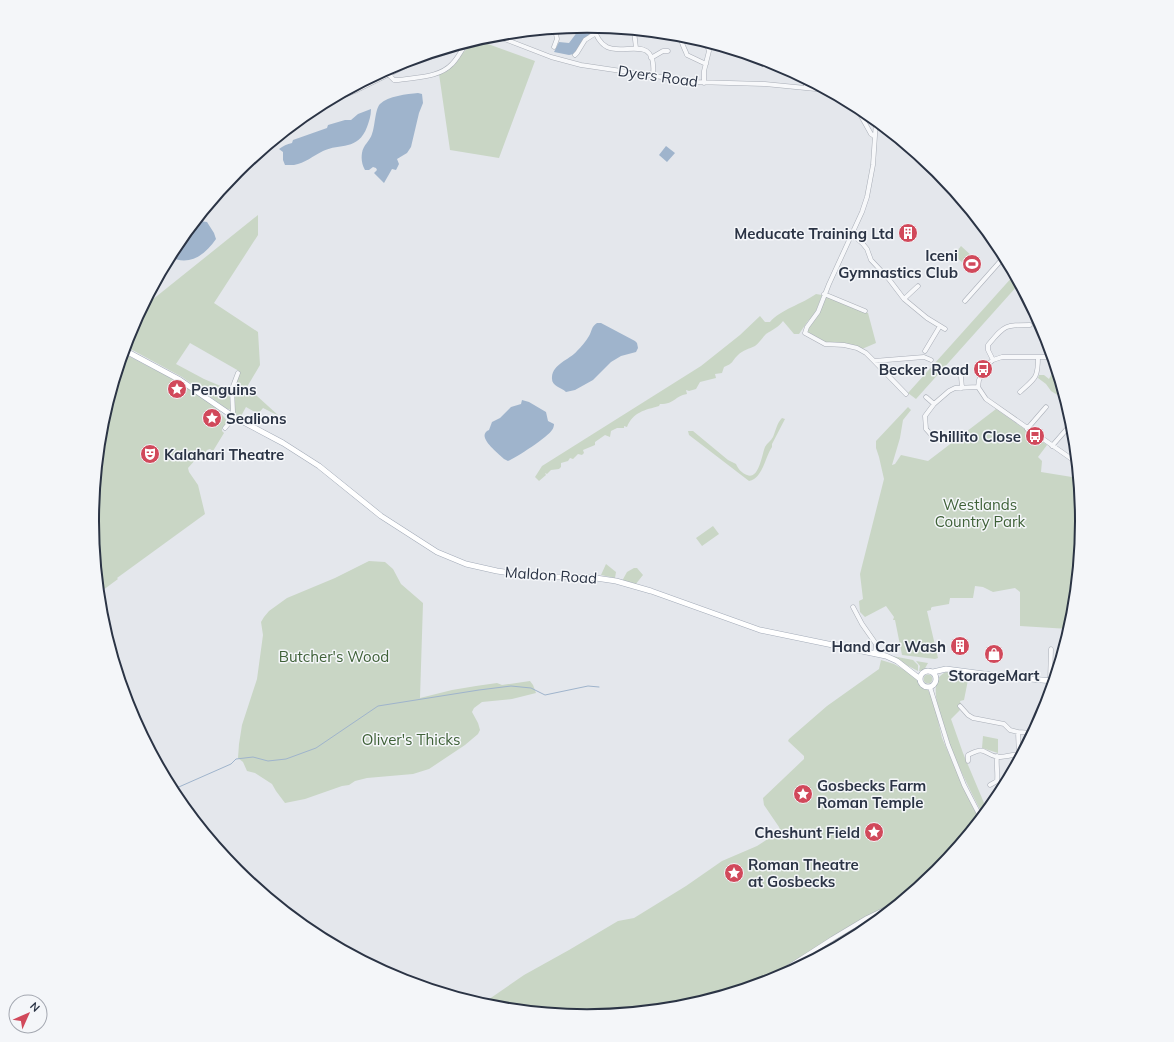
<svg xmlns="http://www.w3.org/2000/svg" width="1174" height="1042" viewBox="0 0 1174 1042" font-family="Mulish,sans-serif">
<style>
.green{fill:#c9d6c5}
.water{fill:#9fb4cc}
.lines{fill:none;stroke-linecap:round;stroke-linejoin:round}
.stream{stroke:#9fb4cc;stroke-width:1}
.minor-casing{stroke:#a9aeb7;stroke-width:5}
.major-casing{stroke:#a3abb8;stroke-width:6}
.minor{stroke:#f7f8fa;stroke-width:4}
.major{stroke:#fff;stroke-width:5}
.labels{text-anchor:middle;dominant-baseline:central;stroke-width:3;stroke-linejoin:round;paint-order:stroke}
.street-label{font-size:15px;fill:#2b3445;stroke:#f4f6f9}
.poi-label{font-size:15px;font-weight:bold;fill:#2b3445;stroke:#f4f6f9;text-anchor:end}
.park-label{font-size:15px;fill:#3f6138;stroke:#f4f6f9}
.rim{fill:none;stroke:#2b3445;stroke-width:2}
</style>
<rect width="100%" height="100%" fill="#e4e7ec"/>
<path class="green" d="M 477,40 L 535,61 L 499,158 L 450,150 L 439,74 Z
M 258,215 L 258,235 L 214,303 L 258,332 L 260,365 L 247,387 L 279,416 L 263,408 L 258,414 L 246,407 L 240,418 L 234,414 L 234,389 L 239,371 L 190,343 L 176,364 L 204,379 L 230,390 L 232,410 L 227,409 L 182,377 L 125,346 L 130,331 L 142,308 Z
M 961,246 L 973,257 L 965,265 L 954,255 Z
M 1014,275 L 1019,284 L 916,399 L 908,393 Z
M 816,294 L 822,295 L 815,314 L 808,321 L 799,334 L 794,334 L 783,321 C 779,327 772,330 766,334 C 762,338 759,343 755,346 C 749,349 743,350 738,355 C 731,362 734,363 724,367 L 722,373 L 715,374 L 716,378 L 700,382 L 696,389 L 689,391 L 686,390 L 687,394 C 674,396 676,404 660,404 L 659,406 C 645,410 633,412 627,427 L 624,426 L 624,428 L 617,428 L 611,431 L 610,437 L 605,435 L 595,442 L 595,445 L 583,450 L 584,453 L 582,455 L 578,454 L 573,459 L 570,458 L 568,461 L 561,463 L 561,467 L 559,469 L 551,470 L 547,474 L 545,473 L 546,475 L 539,481 L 535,477 L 542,466 L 701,366 L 740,335 L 760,316 L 765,322 L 770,322 C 780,310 802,304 816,294 Z
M 825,295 L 868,313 L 876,343 L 862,349 L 829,344 L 806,335 L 810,323 Z
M 123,353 C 155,371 191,385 218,410 C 221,414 225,417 227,422 L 227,424 L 222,428 L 222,431 L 224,433 L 213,451 L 210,449 L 207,450 L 203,457 L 196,459 L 188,468 L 189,472 L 198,485 L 205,514 L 117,578 L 118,579 L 99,593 L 92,521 L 102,424 Z
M 1053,371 L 1056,371 L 1063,394 L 1062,395 L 1064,398 L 1067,405 L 1059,396 L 1051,391 L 1046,384 L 1038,378 L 1039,375 L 1044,375 L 1049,379 Z
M 908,407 L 911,410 L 903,420 L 900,438 L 892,465 L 895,464 L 901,455 L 928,461 L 996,409 L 1047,445 L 1038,457 L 1042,461 L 1041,472 L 1078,478 L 1082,518 L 1075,520 L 1078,561 L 1072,618 L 1069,629 L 1020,626 L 1020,592 L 1015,588 L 993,592 L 983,587 L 975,586 L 973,598 L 950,598 L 949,604 L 932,607 L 931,608 L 931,610 L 927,611 L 938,658 L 935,659 L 902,655 L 895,620 L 893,620 L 894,617 L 886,606 L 865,617 L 860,612 L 859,601 L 863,599 L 860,574 L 884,479 L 879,457 L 876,448 L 876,441 Z
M 782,418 L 785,419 L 772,444 L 772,447 C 765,457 763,478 749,481 L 689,435 L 688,431 L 693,431 L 728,460 L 736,464 C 738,469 742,473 747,475 C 759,480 762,454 765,447 C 767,443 771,441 773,437 C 776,430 777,423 782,418 Z
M 713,526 L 719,534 L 702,546 L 696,538 Z
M 369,561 L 385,562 L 393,569 L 401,584 L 423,603 L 420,698 L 452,690 L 476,686 L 497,683 L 502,685 L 530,681 L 533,685 L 536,693 L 512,699 L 482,702 L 474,708 L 472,712 L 478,723 L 480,730 L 478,734 L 465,745 L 429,769 L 413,774 L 367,778 L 355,781 L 349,785 L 342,786 L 305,799 L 285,803 L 276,791 L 272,784 L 255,773 L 247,771 L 243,762 L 238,758 L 239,744 L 242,725 L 257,679 L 263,635 L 261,622 L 264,617 L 269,611 L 287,598 L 335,578 Z
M 606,564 L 616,572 L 615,578 L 601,575 Z
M 634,568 L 637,568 L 643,575 L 635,585 L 622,581 L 627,572 Z
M 887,655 L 913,660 L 918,665 L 918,671 Z
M 881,660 L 894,664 L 908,672 L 928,690 L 934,703 L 942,738 L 967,795 L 979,819 L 937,871 L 909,894 L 844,929 L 771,976 L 746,988 L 683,1007 L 587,1016 L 490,1006 L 482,1004 L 524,975 L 569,950 L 618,921 L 634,918 L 686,886 L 722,861 L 757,846 L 777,833 L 780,830 L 779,827 L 764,805 L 763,798 L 804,759 L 804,756 L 788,741 L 789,739 L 827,706 L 879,669 Z
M 916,661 L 928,663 L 924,670 L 919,671 L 920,666 Z
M 946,672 L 969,675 L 964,700 L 960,701 L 961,705 L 958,707 L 960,710 L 951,719 L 963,753 L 987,810 L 983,815 C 969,789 928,709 937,681 C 939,676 942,674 946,672 Z
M923.5 679a4.5 4.5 0 1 1 9 0a4.5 4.5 0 1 1-9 0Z
M 983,736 L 998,739 L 998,753 L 982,748 Z"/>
<path class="water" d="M 587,28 L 590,33 L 589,35 L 574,54 L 569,55 L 554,52 L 559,42 L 569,43 L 578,31 Z
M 418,93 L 422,94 L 423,103 L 419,113 L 411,147 L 407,153 L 397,159 L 399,164 L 396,170 L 392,169 L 384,183 L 374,173 L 377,170 L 376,168 L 373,167 L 369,170 L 365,170 C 362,165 361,159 362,153 C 363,145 370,141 372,134 C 375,127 375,109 380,104 C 388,96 407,94 418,93 Z
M 371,109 C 371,116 369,121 367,127 C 358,151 340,143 323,151 C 313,156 305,163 294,165 C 291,165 288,165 285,165 L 283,160 L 283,152 L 279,149 C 283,146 287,144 292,143 L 293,140 L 327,128 L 328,125 L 345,120 L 351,120 L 358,114 Z
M 666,146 L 675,153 L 667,162 L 659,155 Z
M 200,221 L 207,222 L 214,233 L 216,239 C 204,256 190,266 169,257 L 176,246 L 195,222 Z
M 597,323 L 601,323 L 635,341 L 637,343 L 638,348 L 636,352 L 621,356 L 611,362 L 593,380 L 575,390 L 566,392 C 561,387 551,387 552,377 C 553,364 569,360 577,351 C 581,347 586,341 589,336 C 592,331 591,327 597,323 Z
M 522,400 L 529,402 L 546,412 L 548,421 L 554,424 C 554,426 553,429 552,430 C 549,436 516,458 508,461 L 504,459 C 498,453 475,436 489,430 L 492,422 L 500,418 L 511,407 L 521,404 Z
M 212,412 L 216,415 L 217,424 L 207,421 L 210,413 Z"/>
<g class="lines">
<path class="stream" d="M 172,790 L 231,764 L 236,759 L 253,757 L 268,761 L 286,759 L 316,748 L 378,706 L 479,690 L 511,686 L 531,688 L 545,695 L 588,686 L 599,687"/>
<defs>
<path id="minor" d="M 593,27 C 596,34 599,43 607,47 C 624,56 657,33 653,75
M 634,31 L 636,48
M 660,33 L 661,33
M 494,35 L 551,57 L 581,65 L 695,82 L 765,84 L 826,90
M 681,35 C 680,42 685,49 687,55 L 706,64
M 554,47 L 557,39 L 555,29
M 575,55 L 577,53 L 585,40 L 596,33
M 748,55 L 748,57
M 651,58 L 663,51 L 668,51
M 389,75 L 394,80 L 398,80 C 416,77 439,78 452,64 C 458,58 462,50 466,43
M 704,83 L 704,71 L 709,51 L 706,42
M 806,88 L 806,80
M 327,102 L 355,91 L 432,53
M 864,111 L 860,114 L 871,134 L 874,136
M 876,121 L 873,165 L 867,197 L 862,212 L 829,284 L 818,312 L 807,327 L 805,333 L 825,344 L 844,345 L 857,348 L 866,353 L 874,361 L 924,357 L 931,360
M 851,233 L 863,244 L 867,249 L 871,260 L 888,278 L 904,299 L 927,318 L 945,329
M 824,294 L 865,311
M 904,299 L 918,286
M 965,301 L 1004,257
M 925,351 L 940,326
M 1052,357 L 1002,357 L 993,360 L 987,365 L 979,380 L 978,387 L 986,399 L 1076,462
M 993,360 L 988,350 L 988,345 C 1005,325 1004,325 1030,325
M 874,361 L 906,394
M 961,376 L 962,388
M 1020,392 C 1035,378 1038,379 1038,357
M 926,397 L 934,404
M 231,415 L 233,412 L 232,389 L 238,373
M 225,428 L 234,417
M 1027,429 L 1046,407
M 935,439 L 926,429 L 925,416 L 934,404 L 949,391 L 955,388 L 978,387
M 1052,446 L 1072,423
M 853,607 L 862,624 L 876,644 L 875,654
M 1050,681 L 1051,649
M 930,687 L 948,745 L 964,785 L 981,818
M 960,706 L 968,715 L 973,718 L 1004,724 L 1010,730 L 1018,732 L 1033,733
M 1018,732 L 1019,757
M 968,761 L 968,755 C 987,745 982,754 998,757 C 1005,757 1012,755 1018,754
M 990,785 L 997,781 C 998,773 996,765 997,756
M 765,982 L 832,939 L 867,918 L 900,902"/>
<path id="major" d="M 124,350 L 180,380 L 234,417 L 283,443 L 319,466 L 381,516 L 437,552 L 466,564 L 497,571 L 539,577 L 589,577 L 616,581 L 651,591 L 760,630 L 886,656 L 897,661 L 920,679
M920 679a8 8 0 1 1 16 0a8 8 0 1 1-16 0Z
M 933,672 L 946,669 L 1007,677 L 1053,681"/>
</defs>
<use href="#minor" class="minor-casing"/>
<use href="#major" class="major-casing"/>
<use href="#minor" class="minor"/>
<use href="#major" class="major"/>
</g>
<defs>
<symbol id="building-disc" viewBox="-11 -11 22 22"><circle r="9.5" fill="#d1495b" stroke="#f4f6f9"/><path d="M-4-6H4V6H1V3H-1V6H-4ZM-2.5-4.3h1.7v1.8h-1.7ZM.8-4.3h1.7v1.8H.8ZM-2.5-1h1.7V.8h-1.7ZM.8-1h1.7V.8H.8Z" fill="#fff"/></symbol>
<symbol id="stadium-disc" viewBox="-11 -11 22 22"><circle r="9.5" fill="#d1495b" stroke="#f4f6f9"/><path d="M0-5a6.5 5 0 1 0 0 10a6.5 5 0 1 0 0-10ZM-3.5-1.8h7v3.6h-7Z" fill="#fff"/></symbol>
<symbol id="bus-disc" viewBox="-11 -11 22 22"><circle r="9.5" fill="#d1495b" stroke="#f4f6f9"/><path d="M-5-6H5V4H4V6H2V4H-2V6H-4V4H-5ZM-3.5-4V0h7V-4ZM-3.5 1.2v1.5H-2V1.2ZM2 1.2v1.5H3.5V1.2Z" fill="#fff"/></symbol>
<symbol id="sight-disc" viewBox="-11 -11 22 22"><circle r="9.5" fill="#d1495b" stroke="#f4f6f9"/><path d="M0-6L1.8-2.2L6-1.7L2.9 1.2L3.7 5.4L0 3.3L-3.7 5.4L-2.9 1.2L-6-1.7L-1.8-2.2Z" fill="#fff"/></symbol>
<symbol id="theatre-disc" viewBox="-11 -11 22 22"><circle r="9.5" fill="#d1495b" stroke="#f4f6f9"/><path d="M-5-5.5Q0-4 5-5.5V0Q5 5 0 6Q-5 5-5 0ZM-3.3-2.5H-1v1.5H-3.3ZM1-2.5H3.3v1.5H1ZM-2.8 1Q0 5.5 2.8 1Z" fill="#fff"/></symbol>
<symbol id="shop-disc" viewBox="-11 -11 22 22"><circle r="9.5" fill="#d1495b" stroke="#f4f6f9"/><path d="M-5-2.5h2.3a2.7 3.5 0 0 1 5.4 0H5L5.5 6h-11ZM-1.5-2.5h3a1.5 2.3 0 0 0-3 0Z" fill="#fff"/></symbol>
</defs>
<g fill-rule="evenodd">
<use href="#building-disc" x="897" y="222" width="22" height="22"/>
<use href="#stadium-disc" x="961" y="253" width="22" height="22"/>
<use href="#bus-disc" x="972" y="358" width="22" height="22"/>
<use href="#sight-disc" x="166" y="378" width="22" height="22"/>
<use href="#sight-disc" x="201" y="407" width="22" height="22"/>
<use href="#bus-disc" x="1024" y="425" width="22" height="22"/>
<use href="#theatre-disc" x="139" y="443" width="22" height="22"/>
<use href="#building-disc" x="949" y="635" width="22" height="22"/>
<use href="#shop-disc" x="983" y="643" width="22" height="22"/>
<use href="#sight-disc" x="792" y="783" width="22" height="22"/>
<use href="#sight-disc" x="863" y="821" width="22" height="22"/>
<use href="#sight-disc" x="723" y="862" width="22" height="22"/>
</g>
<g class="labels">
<g class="street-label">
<text transform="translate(658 76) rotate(8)">Dyers Road</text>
<text transform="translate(551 575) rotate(4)">Maldon Road</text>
</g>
<g class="poi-label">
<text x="894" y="233">Meducate Training Ltd</text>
<text x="958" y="255">Iceni<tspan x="958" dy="17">Gymnastics Club</tspan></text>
<text x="969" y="369">Becker Road</text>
<text x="191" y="389" text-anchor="start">Penguins</text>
<text x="226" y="418" text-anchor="start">Sealions</text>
<text x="1021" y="436">Shillito Close</text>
<text x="164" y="454" text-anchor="start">Kalahari Theatre</text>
<text x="946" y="646">Hand Car Wash</text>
<text x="994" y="675" text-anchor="middle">StorageMart</text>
<text x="817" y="785" text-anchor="start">Gosbecks Farm<tspan x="817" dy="17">Roman Temple</tspan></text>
<text x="860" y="832">Cheshunt Field</text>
<text x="748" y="864" text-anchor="start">Roman Theatre<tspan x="748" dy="17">at Gosbecks</tspan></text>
</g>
<g class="park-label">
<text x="980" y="504">Westlands<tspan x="980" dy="17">Country Park</tspan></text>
<text x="334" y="656">Butcher's Wood</text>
<text x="411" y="739">Oliver's Thicks</text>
</g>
</g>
<path d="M0 0H1174V1042H0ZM99 521a488 488 0 1 1 976 0a488 488 0 1 1-976 0Z" fill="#f4f6f9" fill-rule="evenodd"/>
<path class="rim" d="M99 521a488 488 0 1 1 976 0a488 488 0 1 1-976 0Z"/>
<g transform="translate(28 1014) rotate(45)"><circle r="19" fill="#f4f6f9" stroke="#a4a8b1"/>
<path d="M0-3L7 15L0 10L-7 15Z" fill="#d1495b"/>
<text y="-6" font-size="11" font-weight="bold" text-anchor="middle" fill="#2b3445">N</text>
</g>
</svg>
